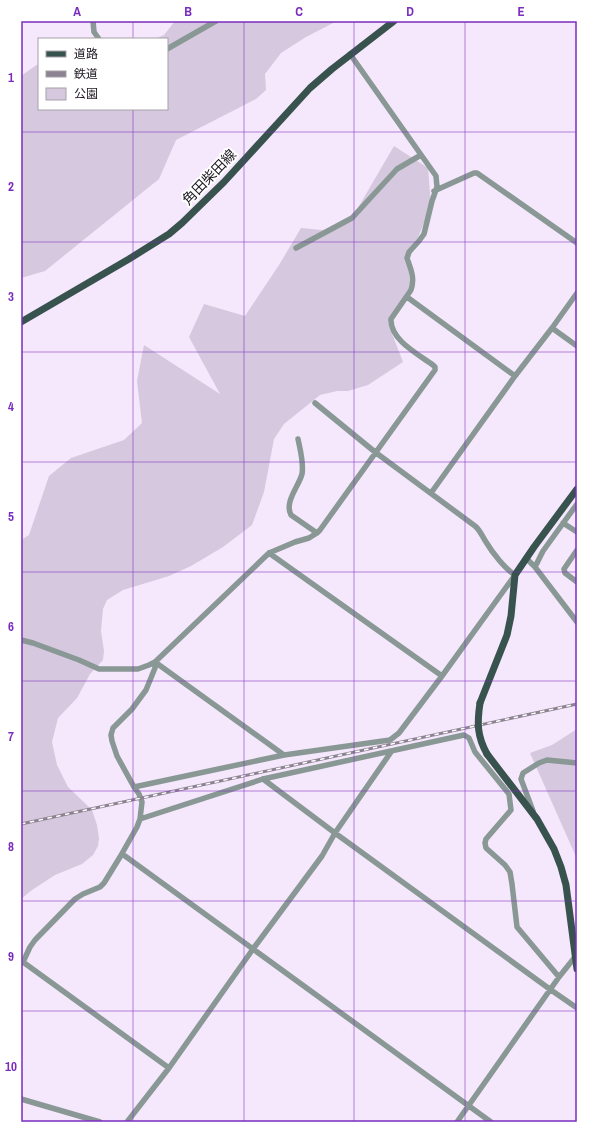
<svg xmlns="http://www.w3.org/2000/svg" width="598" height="1143" viewBox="0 0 598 1143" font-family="'Archivo Narrow','Noto Sans JP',sans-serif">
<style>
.green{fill:#d6c8de}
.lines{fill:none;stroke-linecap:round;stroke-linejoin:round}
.minor{stroke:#899895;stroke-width:5.5}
.major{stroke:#38524e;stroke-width:7}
.rail-casing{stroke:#8c8291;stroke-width:3}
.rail{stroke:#fff;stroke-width:1.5;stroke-dasharray:4.5;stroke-linecap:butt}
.major-bridge{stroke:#38524e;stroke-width:7}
.grid{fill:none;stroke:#7b2cbf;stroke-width:1;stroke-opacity:0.55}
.labels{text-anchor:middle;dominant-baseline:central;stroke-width:4;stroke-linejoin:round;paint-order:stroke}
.street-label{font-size:14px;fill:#1d1720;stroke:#fff}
.neatline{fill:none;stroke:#7b2cbf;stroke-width:1.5}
.grid-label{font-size:13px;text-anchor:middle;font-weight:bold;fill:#7b2cbf}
</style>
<rect width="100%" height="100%" fill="#f5e7fc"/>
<path class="green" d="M 175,21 L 337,21 L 306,37 L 281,53 L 265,74 L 266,90 L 256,99 L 176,140 L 159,179 L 45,271 L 21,278 L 21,76 L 35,66 L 39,64 L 39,109 L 167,109 L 167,39 L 155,39 L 164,35 Z
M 394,146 L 428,168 L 431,205 L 408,263 L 411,293 L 389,326 L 403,362 L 368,385 L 348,391 L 337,391 L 320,395 L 284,424 L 274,439 L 264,492 L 252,525 L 223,547 L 191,566 L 169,576 L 123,590 L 107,600 L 103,609 L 101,631 L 104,651 L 103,660 L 90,674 L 77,698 L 58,718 L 52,742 L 57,765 L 68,787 L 92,810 L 97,825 L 99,838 L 98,846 L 93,855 L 82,864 L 55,875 L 32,890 L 21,899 L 21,540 L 29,535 L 49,476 L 71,458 L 124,440 L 142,423 L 137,381 L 144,345 L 220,394 L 189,337 L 204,304 L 245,316 L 279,265 L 301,228 L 332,231 L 352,218 Z
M 577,729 L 577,859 L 530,753 L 552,745 Z"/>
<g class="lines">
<path class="minor" d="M 93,21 L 94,32 L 99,39
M 167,49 L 216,21
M 434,191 L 474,173 L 477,173 L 577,243
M 296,248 L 352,218 L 397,169 L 421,155
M 407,297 L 515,376
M 552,328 L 577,346
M 298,439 C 300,449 304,463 302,474 C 299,486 284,502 291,515 L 317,533
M 431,493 L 515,376 L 552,328 L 577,293
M 563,523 L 577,532
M 577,550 L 564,569 L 565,573 L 577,582
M 269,553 L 442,676
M 526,558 L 535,567 L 577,622
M 535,567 L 543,551 L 577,504
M 21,640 L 33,643 L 79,660 L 99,669 L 138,669 L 149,665 L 155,662 L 269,553 L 295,542 L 309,538 L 317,533 L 320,530 L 435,370 L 435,367 L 433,365 C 418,354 390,340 391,319 L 411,290 C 415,278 411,270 407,258 L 409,252 L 419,241 L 424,234 L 432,201 L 437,187 L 436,176 L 350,54
M 155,662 L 284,755
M 263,779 L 335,833 L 551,990 L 577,1008
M 134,787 L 284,755 L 390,740 L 399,733 L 442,676 L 515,575 C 505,569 492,552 486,542 C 482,536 480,530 475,526 L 375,452 L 315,403
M 533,811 L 521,779 L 523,773 L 539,763 L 547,760 L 577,763
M 140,819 L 263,779 L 464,735 L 469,738 L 475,752 L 509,794 L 511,810 L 486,839 L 485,843 L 486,848 L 505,865 L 510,872 L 512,884 L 517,927 L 559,977
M 125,856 L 491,1122
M 23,962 L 169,1068
M 21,963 L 23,962 L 30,947 L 35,940 L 75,899 L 83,894 L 100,887 L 104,883 L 120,857 L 137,827 L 140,819 L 142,802 L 139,794 L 134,787 L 117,756 L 112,741 L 111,735 L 113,728 L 132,709 L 146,690 L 155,668 L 155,662
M 21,1099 L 100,1122
M 127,1122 L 169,1068 L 253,949 L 322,856 L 335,833 L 391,752
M 457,1122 L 559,977 L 575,957 L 577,957"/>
<path class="major" d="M 21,322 L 129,259 L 169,234 L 182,223 L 224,182 L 310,88 L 332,69 L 394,21
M 480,703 L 507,635 L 511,616 L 515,575 L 534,547 L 577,489
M 487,754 L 537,819 L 554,849 L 561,867 L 566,885 L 577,969"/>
<defs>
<path id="rail" d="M 21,824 L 577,704"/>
</defs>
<use href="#rail" class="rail-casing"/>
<use href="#rail" class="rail"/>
<path class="major-bridge" d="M 480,703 C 477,723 477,736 487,754"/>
</g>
<path class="grid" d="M 133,21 L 133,39M 244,21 L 244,1122M 354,21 L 354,1122M 465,21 L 465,1122M 133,109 L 133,1122M 21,132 L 577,132M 21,242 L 577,242M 21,352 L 577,352M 21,462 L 577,462M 21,572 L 577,572M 21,681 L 577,681M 21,791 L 577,791M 21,901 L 577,901M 21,1011 L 577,1011"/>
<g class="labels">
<g class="street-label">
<text transform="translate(209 177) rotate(-46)">角田柴田線</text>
</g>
</g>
<rect width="598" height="1143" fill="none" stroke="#ffffff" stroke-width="44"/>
<rect x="38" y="38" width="130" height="72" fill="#ffffff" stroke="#a5a2a6"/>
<rect x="46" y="51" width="20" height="6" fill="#38524e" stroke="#a5a2a6"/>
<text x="74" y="58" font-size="12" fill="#1d1720">道路</text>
<rect x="46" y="71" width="20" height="6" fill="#8c8291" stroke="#a5a2a6"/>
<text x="74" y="78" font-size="12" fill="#1d1720">鉄道</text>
<rect x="46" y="88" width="20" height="12" fill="#d6c8de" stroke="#a5a2a6"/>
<text x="74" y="98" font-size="12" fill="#1d1720">公園</text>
<rect x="22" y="22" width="554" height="1099" class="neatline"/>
<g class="grid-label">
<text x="77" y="16">A</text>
<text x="188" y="16">B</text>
<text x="299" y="16">C</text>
<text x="410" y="16">D</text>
<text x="521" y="16">E</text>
<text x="11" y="82">1</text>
<text x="11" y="191">2</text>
<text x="11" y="301">3</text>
<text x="11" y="411">4</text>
<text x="11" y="521">5</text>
<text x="11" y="631">6</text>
<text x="11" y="741">7</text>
<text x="11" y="851">8</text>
<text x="11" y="961">9</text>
<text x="11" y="1071">10</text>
</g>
</svg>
